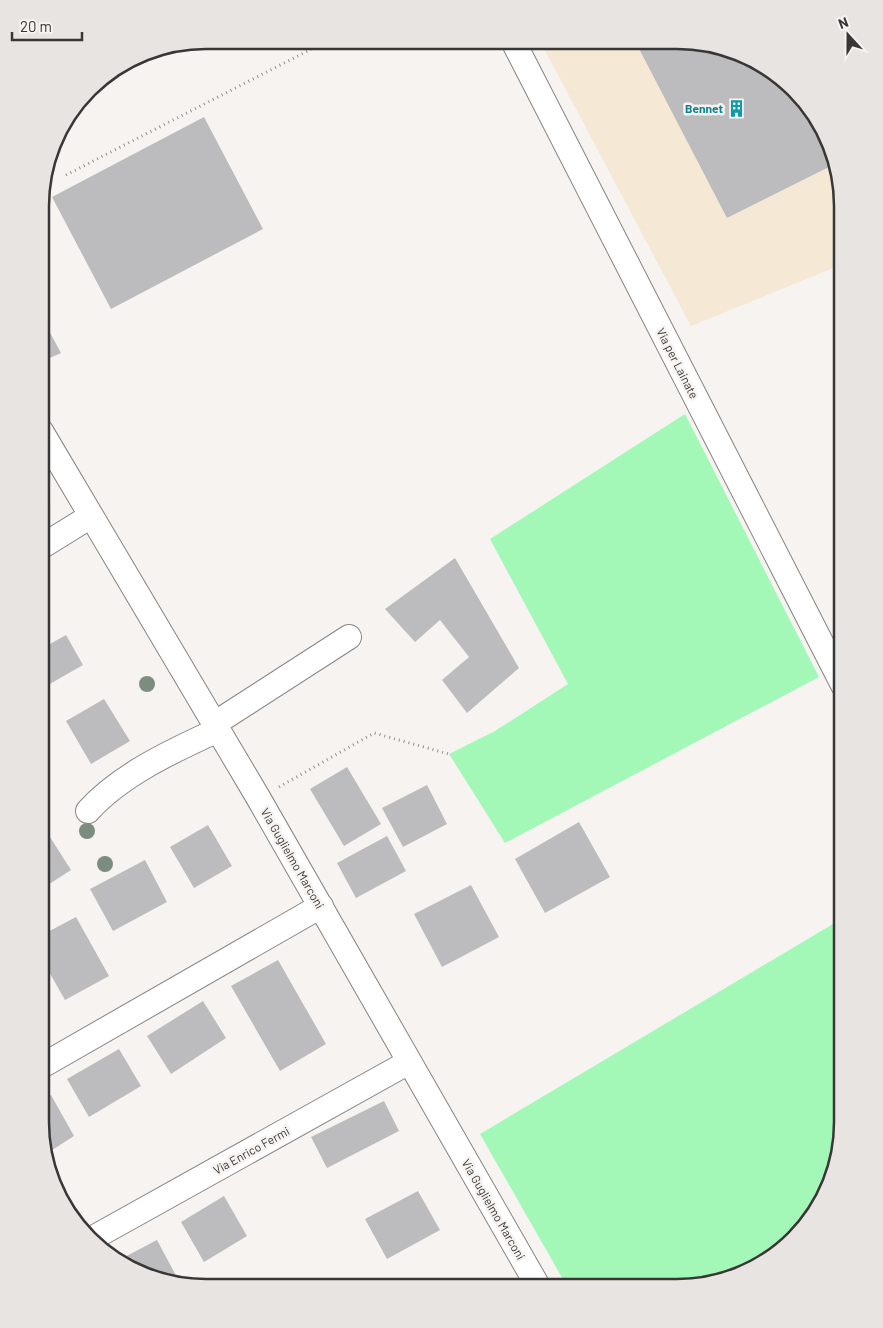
<svg xmlns="http://www.w3.org/2000/svg" width="883" height="1328" viewBox="0 0 883 1328" font-family="Barlow,sans-serif">
<style>
.industrial{fill:#f5e8d4}
.green{fill:#a3f8b8}
.building{fill:#bcbcbf}
.lines{fill:none;stroke-linecap:round;stroke-linejoin:round}
.minor-casing{stroke:#878482;stroke-width:26}
.path{stroke:#93918f;stroke-width:3;stroke-dasharray:1 4;stroke-linecap:butt}
.minor{stroke:#fff;stroke-width:24}
.tree{fill:#7a8d7e}
.labels{text-anchor:middle;dominant-baseline:central;stroke-width:5;stroke-linejoin:round;paint-order:stroke}
.culture-label{font-size:12px;font-weight:bold;fill:#0d838f;stroke:#f6f3f0;text-anchor:end}
.street-label{font-size:12px;fill:#383736;stroke:#f6f3f0}
.rim{fill:none;stroke:#383736;stroke-width:2.5}
</style>
<rect width="100%" height="100%" fill="#f6f3f0"/>
<path class="industrial" d="M 540,41 L 699,41 L 778,74 L 830,142 L 843,206 L 843,264 L 691,326 Z"/>
<path class="green" d="M 685,414 L 819,677 L 505,843 L 449,754 L 495,731 L 568,684 L 490,539 Z
M 843,918 L 843,1133 L 815,1215 L 778,1254 L 741,1275 L 677,1288 L 568,1288 L 480,1134 Z"/>
<path class="building" d="M 635,41 L 699,41 L 778,74 L 830,142 L 835,164 L 727,218 Z
M 204,117 L 263,229 L 111,309 L 52,197 Z
M 41,316 L 61,353 L 41,362 Z
M 455,558 L 519,668 L 467,713 L 442,680 L 469,657 L 440,620 L 415,642 L 385,609 Z
M 66,635 L 83,665 L 41,689 L 41,649 Z
M 104,699 L 130,741 L 91,764 L 66,721 Z
M 347,767 L 381,824 L 344,846 L 310,789 Z
M 427,785 L 447,824 L 403,847 L 382,808 Z
M 579,822 L 610,877 L 545,913 L 515,859 Z
M 208,825 L 232,866 L 194,888 L 170,847 Z
M 387,836 L 406,871 L 356,898 L 337,863 Z
M 50,837 L 71,870 L 40,890 L 40,843 Z
M 145,860 L 167,902 L 113,931 L 90,889 Z
M 471,885 L 499,937 L 442,967 L 414,914 Z
M 76,917 L 109,976 L 65,1000 L 40,956 L 40,936 Z
M 278,960 L 326,1044 L 280,1071 L 231,986 Z
M 203,1001 L 226,1038 L 171,1074 L 147,1036 Z
M 119,1049 L 141,1086 L 89,1117 L 67,1079 Z
M 51,1095 L 74,1136 L 46,1154 L 40,1122 L 40,1101 Z
M 384,1101 L 399,1131 L 327,1168 L 311,1137 Z
M 418,1191 L 440,1230 L 387,1259 L 365,1219 Z
M 224,1196 L 247,1236 L 204,1262 L 181,1222 Z
M 157,1240 L 181,1285 L 119,1260 Z"/>
<g class="lines">
<defs>
<path id="minor" d="M 513,41 L 843,685
M 41,431 L 259,799 L 539,1288
M 41,547 L 91,516
M 214,724 L 349,637
M 88,811 C 120,775 174,750 218,730
M 40,1067 L 321,906
M 93,1238 L 409,1062"/>
</defs>
<use href="#minor" class="minor-casing"/>
<path class="path" d="M 66,175 L 329,40
M 279,787 L 374,733 L 449,754"/>
<use href="#minor" class="minor"/>
</g>
<g class="tree">
<circle cx="147" cy="684" r="8"/>
<circle cx="87" cy="831" r="8"/>
<circle cx="105" cy="864" r="8"/>
</g>
<defs>
<symbol id="building-bare" viewBox="-9 -9 18 18"><path d="M-4-6H4V6H1V3H-1V6H-4ZM-2.5-4.3h1.7v1.8h-1.7ZM.8-4.3h1.7v1.8H.8ZM-2.5-1h1.7V.8h-1.7ZM.8-1h1.7V.8H.8Z" fill="#0f9aa8" stroke="#f6f3f0" stroke-width="2.5" paint-order="stroke"/></symbol>
</defs>
<g fill-rule="evenodd">
<use href="#building-bare" x="724" y="96" width="25" height="25"/>
</g>
<g class="labels">
<g class="culture-label">
<text x="723" y="108">Bennet</text>
</g>
<g class="street-label">
<text transform="translate(678 363) rotate(63)">Via per Lainate</text>
<text transform="translate(293 858) rotate(60)">Via Guglielmo Marconi</text>
<text transform="translate(251 1150) rotate(-29)">Via Enrico Fermi</text>
<text transform="translate(494 1209) rotate(60)">Via Guglielmo Marconi</text>
</g>
</g>
<path d="M0 0H883V1328H0ZM206 49H677A157 157 0 0 1 834 206V1122A157 157 0 0 1 677 1279H206A157 157 0 0 1 49 1122V206A157 157 0 0 1 206 49Z" fill="#e7e4e1" fill-rule="evenodd"/>
<path class="rim" d="M206 49H677A157 157 0 0 1 834 206V1122A157 157 0 0 1 677 1279H206A157 157 0 0 1 49 1122V206A157 157 0 0 1 206 49Z"/>
<g transform="translate(848 35) rotate(339)" stroke="#f6f3f0" stroke-width="4" paint-order="stroke">
<path d="M0-4L9 19L0 12L-9 19Z" fill="#383736"/>
<text y="-8" font-size="14" font-weight="bold" text-anchor="middle" fill="#383736">N</text>
</g>
<path d="M12 32v8h70v-8" fill="none" stroke="#383736" stroke-width="2.5"/>
<text x="20" y="32" font-size="15" fill="#383736" stroke="#f6f3f0" stroke-width="4" paint-order="stroke">20 m</text>
</svg>
